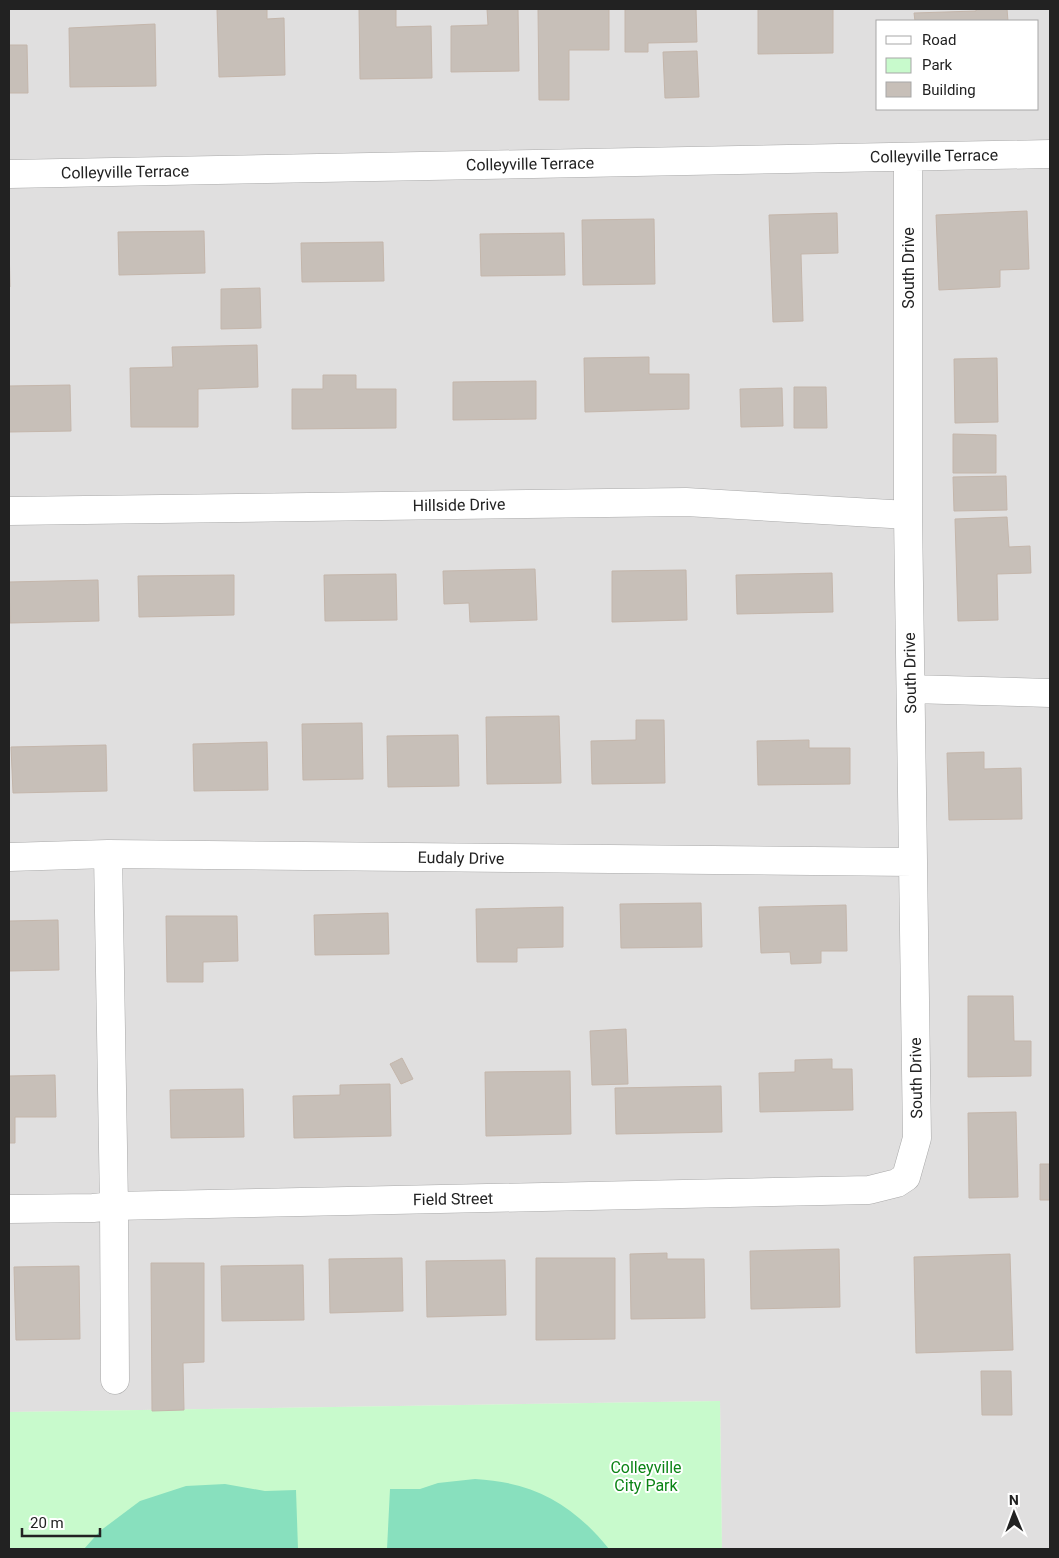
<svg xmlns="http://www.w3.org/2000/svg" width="1059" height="1558" viewBox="0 0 1059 1558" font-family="Roboto,sans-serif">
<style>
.residential{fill:#e0dfdf;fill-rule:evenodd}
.park{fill:#c8facc}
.pitch{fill:#88e0be}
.building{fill:#c7bfb8;stroke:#c4b6ab}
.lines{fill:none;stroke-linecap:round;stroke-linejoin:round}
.minor-casing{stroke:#a9a9a9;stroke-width:29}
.minor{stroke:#fff;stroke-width:28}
.labels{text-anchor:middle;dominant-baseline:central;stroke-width:4;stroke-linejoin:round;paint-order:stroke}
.street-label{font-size:16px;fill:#222;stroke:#fff}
.park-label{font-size:16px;fill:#0c8416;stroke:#fff}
</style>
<rect width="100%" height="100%" fill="#f2efe9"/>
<path class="residential" d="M 9,9 L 1050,9 L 1050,1549 L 722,1549 L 720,1401 L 9,1412 ZM 878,21 L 1038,21 L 1038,109 L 878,109 Z"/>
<path class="park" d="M 720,1401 L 722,1549 L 9,1549 L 9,1412 Z"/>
<path class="pitch" d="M 475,1479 C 533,1482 573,1504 609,1549 L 387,1549 L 390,1489 L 420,1489 L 438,1483 Z
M 225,1484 L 265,1491 L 296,1490 L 298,1549 L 84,1549 L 100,1531 L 140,1501 L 186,1486 Z"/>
<path class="building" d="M 217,9 L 267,9 L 267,19 L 284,18 L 285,75 L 219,77 Z
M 359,9 L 396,9 L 396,27 L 431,26 L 432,78 L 360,79 Z
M 487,9 L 518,9 L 519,71 L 451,72 L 451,26 L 488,25 Z
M 538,9 L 609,9 L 609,50 L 569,50 L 569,100 L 539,100 Z
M 625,9 L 696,9 L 697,42 L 648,43 L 648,52 L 625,52 Z
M 758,9 L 833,9 L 833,53 L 758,54 Z
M 976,9 L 1007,9 L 1008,21 L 915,21 L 914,13 L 976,11 Z
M 155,24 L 156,86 L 70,87 L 69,28 Z
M 9,45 L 27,45 L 28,93 L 9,93 Z
M 697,51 L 699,97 L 665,98 L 663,52 Z
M 1027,211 L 1029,269 L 1000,270 L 1000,287 L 939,290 L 936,215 Z
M 837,213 L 838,253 L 801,254 L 803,321 L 773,322 L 769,215 Z
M 654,219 L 655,284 L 583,285 L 582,220 Z
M 204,231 L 205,273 L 119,275 L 118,232 Z
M 564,233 L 565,275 L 481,276 L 480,234 Z
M 9,242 L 10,287 L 9,287 Z
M 383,242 L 384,281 L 302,282 L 301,243 Z
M 260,288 L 261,328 L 221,329 L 221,289 Z
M 257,345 L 258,387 L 198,389 L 198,427 L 131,427 L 130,368 L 173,367 L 172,347 Z
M 649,357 L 649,374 L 689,374 L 689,409 L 585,412 L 584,358 Z
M 997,358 L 998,422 L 955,423 L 954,359 Z
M 323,375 L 356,375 L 356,389 L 396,389 L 396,428 L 292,429 L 292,389 L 323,389 Z
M 536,381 L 536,419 L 453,420 L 453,382 Z
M 70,385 L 71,431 L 9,432 L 9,386 Z
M 794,387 L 826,387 L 827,428 L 794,428 Z
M 782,388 L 783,426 L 741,427 L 740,389 Z
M 953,434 L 996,435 L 996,473 L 953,473 Z
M 1006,476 L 1007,510 L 954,511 L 953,477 Z
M 1007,517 L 1009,547 L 1030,546 L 1031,573 L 997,574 L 998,620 L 958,621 L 955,519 Z
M 535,569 L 537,620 L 470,622 L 469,603 L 444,604 L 443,571 Z
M 686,570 L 687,620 L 612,622 L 612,571 Z
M 832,573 L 833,612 L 737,614 L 736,575 Z
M 396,574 L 397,620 L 325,621 L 324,575 Z
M 234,575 L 234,615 L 139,617 L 138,576 Z
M 98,580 L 99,621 L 10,623 L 9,582 Z
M 559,716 L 561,783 L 487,784 L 486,717 Z
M 636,720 L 664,720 L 665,783 L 592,784 L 591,741 L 636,740 Z
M 362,723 L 363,779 L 303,780 L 302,724 Z
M 458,735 L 459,786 L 388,787 L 387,736 Z
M 809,740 L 809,748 L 850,748 L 850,784 L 758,785 L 757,741 Z
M 267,742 L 268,790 L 194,791 L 193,744 Z
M 106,745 L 107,791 L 13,793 L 11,747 Z
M 984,752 L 984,769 L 1021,768 L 1022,819 L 949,820 L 947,753 Z
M 701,903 L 702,947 L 621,948 L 620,904 Z
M 846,905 L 847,951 L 821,951 L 821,963 L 791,964 L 790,952 L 761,953 L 759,907 Z
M 563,907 L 563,947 L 517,948 L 517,962 L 477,962 L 476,909 Z
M 388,913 L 389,954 L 315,955 L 314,915 Z
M 166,916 L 237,916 L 238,961 L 203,962 L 203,982 L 167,982 Z
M 58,920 L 59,970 L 9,971 L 9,921 Z
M 968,996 L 1013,996 L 1014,1041 L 1031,1041 L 1031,1076 L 968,1077 Z
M 626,1029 L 628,1084 L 592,1085 L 590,1031 Z
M 402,1058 L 413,1079 L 401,1084 L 390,1064 Z
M 832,1059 L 832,1069 L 852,1069 L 853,1110 L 760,1112 L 759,1073 L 795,1072 L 795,1060 Z
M 570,1071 L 571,1134 L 486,1136 L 485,1072 Z
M 55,1075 L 56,1117 L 15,1117 L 15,1143 L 9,1143 L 9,1076 Z
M 390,1084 L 391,1136 L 294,1138 L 293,1096 L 340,1095 L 340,1085 Z
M 721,1086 L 722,1132 L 616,1134 L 615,1088 Z
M 243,1089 L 244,1137 L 171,1138 L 170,1090 Z
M 1016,1112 L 1018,1197 L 969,1198 L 968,1113 Z
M 1040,1164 L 1050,1164 L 1050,1200 L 1040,1200 Z
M 839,1249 L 840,1307 L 751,1309 L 750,1251 Z
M 667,1253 L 667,1259 L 704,1259 L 705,1318 L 631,1319 L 630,1254 Z
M 1010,1254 L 1013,1350 L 916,1353 L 914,1257 Z
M 402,1258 L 403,1311 L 330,1313 L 329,1259 Z
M 536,1258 L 615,1258 L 615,1339 L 536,1340 Z
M 505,1260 L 506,1315 L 427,1317 L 426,1261 Z
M 151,1263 L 204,1263 L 204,1362 L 183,1363 L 184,1410 L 152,1411 Z
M 303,1265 L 304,1320 L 222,1321 L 221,1266 Z
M 79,1266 L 80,1339 L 16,1340 L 14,1267 Z
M 981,1371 L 1011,1371 L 1012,1415 L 982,1415 Z"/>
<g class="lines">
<defs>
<path id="minor" d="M 9,174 L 1050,154
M 9,511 L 686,502 L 908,515
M 911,689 L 1050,693
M 108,854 L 114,1206 L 115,1380
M 9,857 L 108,854 L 913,862
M 9,1209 L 93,1208 L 114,1206 L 869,1190 L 897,1183 L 906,1177 L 917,1138 L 908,515 L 908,157"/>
</defs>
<use href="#minor" class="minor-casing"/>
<use href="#minor" class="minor"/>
</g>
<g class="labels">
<g class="street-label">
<text transform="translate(934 156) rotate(-1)">Colleyville Terrace</text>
<text transform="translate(530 164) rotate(-1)">Colleyville Terrace</text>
<text transform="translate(125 172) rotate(-1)">Colleyville Terrace</text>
<text transform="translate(908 268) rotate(-90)">South Drive</text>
<text transform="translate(459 505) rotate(-1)">Hillside Drive</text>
<text transform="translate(910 673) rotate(-91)">South Drive</text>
<text transform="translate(461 858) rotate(1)">Eudaly Drive</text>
<text transform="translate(916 1078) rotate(-91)">South Drive</text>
<text transform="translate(453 1199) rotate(-1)">Field Street</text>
</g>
<g class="park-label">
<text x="646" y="1467">Colleyville<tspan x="646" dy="18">City Park</tspan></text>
</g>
</g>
<rect width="1059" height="1558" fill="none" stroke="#222222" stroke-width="20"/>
<rect x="876" y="20" width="162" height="90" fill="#ffffff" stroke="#a7a7a7"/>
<rect x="886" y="36" width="25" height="8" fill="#ffffff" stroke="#a7a7a7"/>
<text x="922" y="45" font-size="15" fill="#222222">Road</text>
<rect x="886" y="58" width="25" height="15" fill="#c8facc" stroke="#a7a7a7"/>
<text x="922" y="70" font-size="15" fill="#222222">Park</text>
<rect x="886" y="82" width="25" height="15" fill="#c7bfb8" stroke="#a7a7a7"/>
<text x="922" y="95" font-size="15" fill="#222222">Building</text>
<g transform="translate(1014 1513) rotate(359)" stroke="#ffffff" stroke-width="4" paint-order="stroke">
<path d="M0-4L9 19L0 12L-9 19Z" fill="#222222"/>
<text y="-8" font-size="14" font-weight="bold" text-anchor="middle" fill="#222222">N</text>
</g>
<path d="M22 1528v8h78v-8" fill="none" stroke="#222222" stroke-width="2.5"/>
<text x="30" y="1528" font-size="15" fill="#222222" stroke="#ffffff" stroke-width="4" paint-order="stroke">20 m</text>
</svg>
